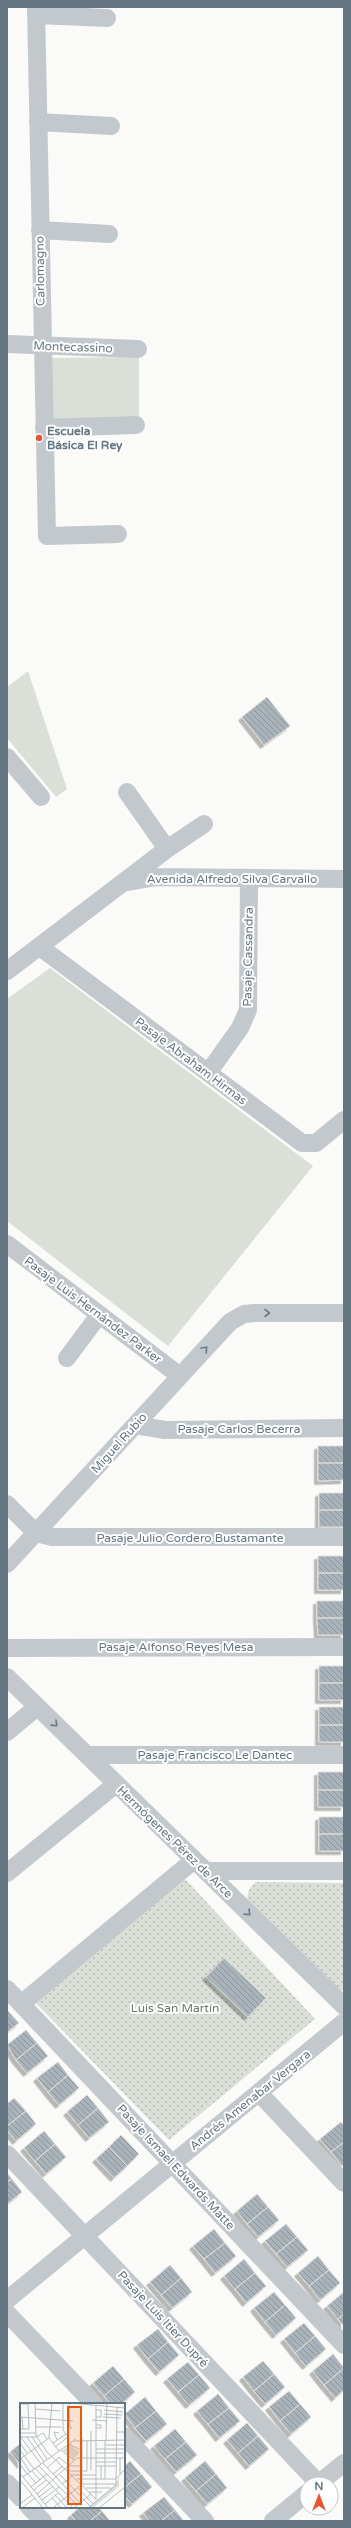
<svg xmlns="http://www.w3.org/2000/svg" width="351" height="2528" viewBox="0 0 351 2528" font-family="'Varela Round',sans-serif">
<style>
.grass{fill:#dadfd7}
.park{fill:url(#park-dots)}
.building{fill:url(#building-back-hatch);stroke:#dcdcda;filter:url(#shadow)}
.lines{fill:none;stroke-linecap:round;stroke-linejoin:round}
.minor{stroke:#c3c8cc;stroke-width:18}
.oneway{stroke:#6a7a87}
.poi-dot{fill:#e4572e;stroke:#fff;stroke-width:1.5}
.labels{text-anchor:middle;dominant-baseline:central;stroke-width:4;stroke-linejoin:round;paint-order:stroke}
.street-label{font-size:12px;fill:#657683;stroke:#fff}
.poi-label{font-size:12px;font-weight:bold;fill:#657683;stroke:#fff;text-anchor:start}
.park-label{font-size:12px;fill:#687a64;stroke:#fff}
.inset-road{fill:none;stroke:#b5bdc2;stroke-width:1}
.view{fill:#e8590c;fill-opacity:0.15;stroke:#e8590c;stroke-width:2}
.inset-edge{fill:none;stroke:#657683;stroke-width:2}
</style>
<defs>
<pattern id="park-dots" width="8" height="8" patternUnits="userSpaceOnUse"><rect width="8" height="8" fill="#dadfd7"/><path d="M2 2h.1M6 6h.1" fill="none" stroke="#b4b9b4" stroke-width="1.8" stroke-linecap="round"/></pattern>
<pattern id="building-back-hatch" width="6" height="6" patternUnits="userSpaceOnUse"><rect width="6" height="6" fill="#aab3b9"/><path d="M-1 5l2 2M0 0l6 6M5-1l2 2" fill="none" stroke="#8e969c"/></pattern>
<filter id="shadow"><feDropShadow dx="-3.5" dy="3.5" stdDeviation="0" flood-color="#0004"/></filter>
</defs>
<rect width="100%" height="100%" fill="#fafaf8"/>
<path class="grass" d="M 139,357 L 139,421 L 47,425 L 47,358 Z
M 28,671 L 67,789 L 56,797 L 7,738 L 7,687 Z
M 50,968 L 313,1166 L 168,1346 L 7,1221 L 7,999 Z"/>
<path class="park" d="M 180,1878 L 186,1880 L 315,2019 L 169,2140 L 34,2001 Z
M 256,1882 L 344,1883 L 344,1990 L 333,1989 L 248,1906 C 247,1895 247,1889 256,1882 Z"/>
<path class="building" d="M 267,697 L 290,726 L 264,745 L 242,717 Z
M 318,1446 L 344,1446 L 344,1463 L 318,1463 Z
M 318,1463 L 344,1463 L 344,1480 L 318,1481 Z
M 319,1493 L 344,1493 L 344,1510 L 319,1510 Z
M 319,1510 L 344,1510 L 344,1527 L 319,1527 Z
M 318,1556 L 344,1556 L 344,1573 L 318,1573 Z
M 318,1573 L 344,1573 L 344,1590 L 318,1590 Z
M 317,1601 L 344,1601 L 344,1618 L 317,1618 Z
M 317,1618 L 344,1618 L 344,1635 L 318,1635 Z
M 319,1666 L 344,1666 L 344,1683 L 319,1683 Z
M 319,1683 L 344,1683 L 344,1700 L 319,1700 Z
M 319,1707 L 344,1707 L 344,1725 L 319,1725 Z
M 319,1725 L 344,1725 L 344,1742 L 319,1742 Z
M 318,1772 L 344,1772 L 344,1790 L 318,1790 Z
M 318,1790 L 344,1790 L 344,1807 L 318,1807 Z
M 319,1817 L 344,1817 L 344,1834 L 319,1834 Z
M 319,1834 L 344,1834 L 344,1851 L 319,1851 Z
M 224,1958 L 266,1998 L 248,2017 L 206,1977 Z
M 7,2010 L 19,2023 L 7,2032 Z
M 26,2030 L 37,2043 L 16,2060 L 7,2045 Z
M 37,2043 L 48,2056 L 27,2073 L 16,2060 Z
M 58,2062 L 68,2075 L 48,2092 L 37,2078 Z
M 68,2075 L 79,2088 L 59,2105 L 48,2092 Z
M 87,2095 L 98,2108 L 78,2125 L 67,2112 Z
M 14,2098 L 26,2111 L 7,2126 L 7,2104 Z
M 98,2108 L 109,2122 L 89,2138 L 78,2125 Z
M 26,2111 L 36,2124 L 16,2141 L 7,2130 L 7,2126 Z
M 341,2122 L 344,2126 L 344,2142 L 331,2152 L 320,2139 Z
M 44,2131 L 55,2144 L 35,2161 L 24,2148 Z
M 121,2135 L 139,2154 L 127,2166 L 109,2147 Z
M 344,2142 L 344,2164 L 342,2166 L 331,2152 Z
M 55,2144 L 66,2157 L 46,2174 L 35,2161 Z
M 109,2147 L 127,2166 L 114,2178 L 96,2159 Z
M 7,2173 L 12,2179 L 7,2182 Z
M 12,2179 L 22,2192 L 7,2204 L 7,2182 Z
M 257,2194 L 268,2207 L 247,2224 L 237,2211 Z
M 268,2207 L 279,2220 L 258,2237 L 247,2224 Z
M 286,2224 L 297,2237 L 276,2254 L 265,2241 Z
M 214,2229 L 225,2243 L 204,2259 L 193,2246 Z
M 297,2237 L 308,2250 L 287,2267 L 276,2254 Z
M 225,2243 L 236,2256 L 215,2273 L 204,2259 Z
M 318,2256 L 329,2270 L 309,2286 L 298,2273 Z
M 244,2259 L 255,2273 L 235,2289 L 224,2276 Z
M 170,2265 L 181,2278 L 161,2295 L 150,2282 Z
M 329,2270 L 340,2283 L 320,2300 L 309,2286 Z
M 255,2273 L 266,2286 L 246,2303 L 235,2289 Z
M 181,2278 L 192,2292 L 172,2308 L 161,2295 Z
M 274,2292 L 285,2305 L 265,2322 L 254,2308 Z
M 344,2292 L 344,2314 L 338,2319 L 327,2306 Z
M 285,2305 L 296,2318 L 276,2335 L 265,2322 Z
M 344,2314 L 344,2326 L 338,2319 Z
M 304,2323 L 315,2336 L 295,2353 L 284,2339 Z
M 158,2329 L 168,2342 L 148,2359 L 137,2345 Z
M 315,2336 L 326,2349 L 306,2366 L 295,2353 Z
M 168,2342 L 179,2355 L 159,2372 L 148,2359 Z
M 333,2354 L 344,2368 L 324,2385 L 313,2371 Z
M 263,2361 L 274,2374 L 254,2391 L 243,2377 Z
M 188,2362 L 199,2375 L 178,2392 L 167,2379 Z
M 113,2366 L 124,2379 L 104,2396 L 93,2383 Z
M 344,2368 L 344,2390 L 335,2398 L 324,2385 Z
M 274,2374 L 285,2387 L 265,2404 L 254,2391 Z
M 199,2375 L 210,2388 L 189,2405 L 178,2392 Z
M 124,2379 L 135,2392 L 121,2404 L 111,2404 L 104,2396 Z
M 289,2391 L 300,2404 L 280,2421 L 269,2407 Z
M 218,2394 L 229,2408 L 208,2424 L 197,2411 Z
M 145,2397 L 156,2411 L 135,2428 L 125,2414 Z
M 300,2404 L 311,2417 L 291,2434 L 280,2421 Z
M 229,2408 L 240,2421 L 219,2438 L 208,2424 Z
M 156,2411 L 167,2424 L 146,2441 L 135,2428 Z
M 247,2423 L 258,2436 L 238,2453 L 227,2440 Z
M 175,2429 L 186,2442 L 165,2459 L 154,2446 Z
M 258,2436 L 269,2449 L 249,2466 L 238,2453 Z
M 186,2442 L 197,2455 L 176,2472 L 165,2459 Z
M 21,2443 L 21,2465 L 10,2452 Z
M 130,2461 L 141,2474 L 124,2488 L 124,2466 Z
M 205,2461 L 216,2474 L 196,2491 L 185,2478 Z
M 141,2474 L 152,2487 L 132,2504 L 124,2495 L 124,2488 Z
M 216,2474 L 227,2488 L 207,2504 L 196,2491 Z
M 164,2497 L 175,2510 L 161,2521 L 150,2521 L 143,2513 Z
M 80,2507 L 99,2507 L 102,2511 L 90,2521 L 76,2521 L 71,2515 Z
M 175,2510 L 184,2521 L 161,2521 Z
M 102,2511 L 110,2521 L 90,2521 Z"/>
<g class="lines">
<path class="minor" d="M 36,7 L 47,536 L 118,534
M 36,15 L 107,18
M 38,122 L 111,126
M 40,230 L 109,234
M 7,344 L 138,349
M 44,428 L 136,425
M 7,757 L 41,797
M 127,792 L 167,849
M 128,882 L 156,877 L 344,879
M 40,947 L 302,1143 L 316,1143 L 344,1120
M 7,971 L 167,849 L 204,824
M 208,1073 L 240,1028 L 248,1010 L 249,878
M 7,1244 L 180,1376
M 67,1358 L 99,1315
M 135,1425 L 165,1430 L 344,1428
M 7,1504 L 36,1533 L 52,1537 L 344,1537
M 7,1564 L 230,1322 L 244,1314 L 255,1313 L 344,1313
M 7,1648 L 344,1647
M 7,1677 L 344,2006
M 7,1732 L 37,1707
M 87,1755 L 344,1755
M 206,1871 L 344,1871
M 7,1873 L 116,1784
M 7,1989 L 344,2345
M 21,2004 L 194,1860
M 259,2093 L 344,2183
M 7,2154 L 319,2484
M 7,2300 L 344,2022
M 7,2313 L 94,2404
M 124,2436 L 205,2521
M 7,2483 L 21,2498
M 318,2484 L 344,2463
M 29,2507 L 43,2521
M 273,2521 L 307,2493"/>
</g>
<defs><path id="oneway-chevron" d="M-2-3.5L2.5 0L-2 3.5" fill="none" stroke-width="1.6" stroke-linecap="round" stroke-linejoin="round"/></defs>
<g class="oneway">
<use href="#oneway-chevron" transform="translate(267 1313)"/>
<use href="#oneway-chevron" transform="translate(205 1349) rotate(-47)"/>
<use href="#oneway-chevron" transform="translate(55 1724) rotate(44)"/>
<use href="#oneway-chevron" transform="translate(248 1913) rotate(44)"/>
</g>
<circle class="poi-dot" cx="39" cy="438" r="4"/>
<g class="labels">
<g class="street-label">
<text transform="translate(40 271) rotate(-91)">Carlomagno</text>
<text transform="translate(73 347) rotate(2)">Montecassino</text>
<text x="232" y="879">Avenida Alfredo Silva Carvallo</text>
<text transform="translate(248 957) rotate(-89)">Pasaje Cassandra</text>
<text transform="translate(191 1061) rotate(37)">Pasaje Abraham Hirmas</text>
<text transform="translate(93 1310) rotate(37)">Pasaje Luis Hernández Parker</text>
<text x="239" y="1429">Pasaje Carlos Becerra</text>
<text transform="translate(119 1443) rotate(-48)">Miguel Rubio</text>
<text x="190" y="1538">Pasaje Julio Cordero Bustamante</text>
<text x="176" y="1647">Pasaje Alfonso Reyes Mesa</text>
<text x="215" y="1755">Pasaje Francisco Le Dantec</text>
<text transform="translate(175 1842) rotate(44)">Hermógenes Pérez de Arce</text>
<text transform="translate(250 2100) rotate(-39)">Andrés Amenabar Vergara</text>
<text transform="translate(176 2167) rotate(47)">Pasaje Ismael Edwards Matte</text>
<text transform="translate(163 2319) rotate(47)">Pasaje Luis Itier Dupré</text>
</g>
<g class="poi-label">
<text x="47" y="431">Escuela<tspan x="47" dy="14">Básica El Rey</tspan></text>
</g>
<g class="park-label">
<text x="175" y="2008">Luis San Martín</text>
</g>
</g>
<g transform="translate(20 2403)">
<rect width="105" height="105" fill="#fafaf8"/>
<path d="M 50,42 L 60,49 L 54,56 L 43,47 Z" fill="#dadfd7"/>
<path d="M 99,73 L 99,83 L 95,87 L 73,105 L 68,105 L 96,81 Z" fill="#dadfd7"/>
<path class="inset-road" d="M 15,0 L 16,33 L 28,50 L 76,96M 32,0 L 29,35 L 39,48M 43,0 L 43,27 L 49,35M 49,0 L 50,25 L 52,25M 51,0 L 105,5M 0,1 L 8,1 L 9,26 L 0,26M 76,2 L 76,97M 15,6 L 40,8M 84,7 L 103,9M 84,11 L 102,12M 0,14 L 53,18M 2,14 L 3,26M 76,14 L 81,14 L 81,7 L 76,7M 83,14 L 101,15M 72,17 L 87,18M 76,22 L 81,22 L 81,25 L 76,25M 16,24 L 41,24M 71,28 L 71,68M 96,29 L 104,29 L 105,37M 0,30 L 16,30M 0,33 L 21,61M 1,34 L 16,34 L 23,30 L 27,36M 7,34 L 24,59M 12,34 L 27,56M 62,35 L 62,81M 37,37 L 34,29 L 39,30M 85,37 L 85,76M 86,37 L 87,0M 54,38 L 105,37M 67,38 L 67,68M 0,40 L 7,50M 33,40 L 46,31M 49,41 L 61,47M 85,42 L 105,42M 35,44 L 48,34M 76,46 L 105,46M 0,47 L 14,66M 41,47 L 54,57M 76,50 L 105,50M 0,54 L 10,69M 100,55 L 100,71M 0,56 L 29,35M 36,57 L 39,54 L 49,63 L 62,63M 76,59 L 96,59M 23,60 L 60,100M 0,61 L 7,71M 19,63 L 57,102M 76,63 L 96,63M 81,63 L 81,76M 15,65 L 53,105M 27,65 L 36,57M 12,68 L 20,77M 47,68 L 67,68M 0,70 L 28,105M 8,71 L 16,80M 33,71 L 43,63M 40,72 L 70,103M 51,72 L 76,72M 3,74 L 56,36M 57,76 L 96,76M 96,76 L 105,66M 0,77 L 23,105M 42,81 L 52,73M 11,84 L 27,71M 58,85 L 73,101M 66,85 L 91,85M 14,87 L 26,77M 69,89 L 82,89M 17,91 L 57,55 L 105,55M 35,92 L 47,105M 19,94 L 32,84M 32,95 L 41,105M 22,97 L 39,84M 0,101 L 12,92M 25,101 L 38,90M 3,104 L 15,95M 33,105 L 62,81 L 96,81M 54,105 L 71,91M 68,105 L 96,82 L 97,4M 79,105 L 105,84"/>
<path class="view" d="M 48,4 L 61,4 L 61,101 L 48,101 Z"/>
<rect width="105" height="105" class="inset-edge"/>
</g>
<rect width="351" height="2528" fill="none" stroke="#657683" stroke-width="16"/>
<g transform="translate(319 2496)"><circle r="19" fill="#ffffff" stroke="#c1c8cd"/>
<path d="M0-3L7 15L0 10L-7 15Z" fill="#e4572e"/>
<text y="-6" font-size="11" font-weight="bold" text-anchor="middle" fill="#657683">N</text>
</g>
</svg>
